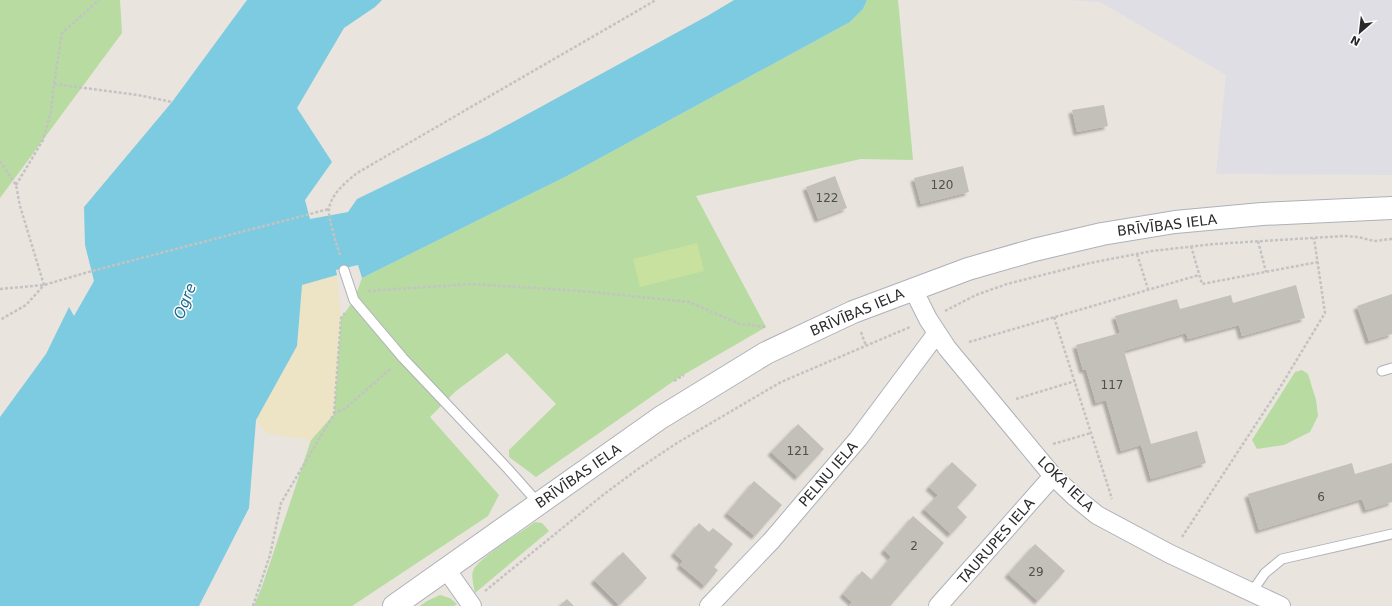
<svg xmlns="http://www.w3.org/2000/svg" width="1392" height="606" viewBox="0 0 1392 606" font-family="'DejaVu Sans',sans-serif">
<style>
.industrial{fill:#dfdee4}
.green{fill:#b7dba1}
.sand{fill:#ece4c5}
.pitch{fill:#c8e19e}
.water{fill:#7dcbe0}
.building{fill:#c3bfb9;filter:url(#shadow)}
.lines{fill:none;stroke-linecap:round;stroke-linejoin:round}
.service-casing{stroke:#aeb1b9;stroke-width:11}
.minor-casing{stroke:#aeb1b9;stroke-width:20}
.secondary-casing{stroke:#aeb1b9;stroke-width:24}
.path{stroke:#c3c3c3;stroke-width:2.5;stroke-dasharray:3 2;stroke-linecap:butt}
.service{stroke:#fff;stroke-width:9}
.minor{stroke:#fff;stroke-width:18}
.secondary{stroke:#fff;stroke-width:22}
.labels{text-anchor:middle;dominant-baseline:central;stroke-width:3;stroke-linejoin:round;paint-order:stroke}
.number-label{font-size:12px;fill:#504f4e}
.street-label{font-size:14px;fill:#2a2a2a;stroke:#fff}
.water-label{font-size:15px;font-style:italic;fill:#1d6b8b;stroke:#fff}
</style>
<defs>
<filter id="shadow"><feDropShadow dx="-3.5" dy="3.5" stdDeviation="1" flood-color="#0004"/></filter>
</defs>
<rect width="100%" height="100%" fill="#eae4de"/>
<path class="industrial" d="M 1064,0 L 1392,0 L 1392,175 L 1216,174 L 1226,75 L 1100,2 Z"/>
<path class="green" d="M 0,0 L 120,0 L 122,33 L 0,198 Z
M 867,0 L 898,0 L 913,160 L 861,159 L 696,196 L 766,327 L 678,378 L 536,477 L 509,457 L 509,450 L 556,404 L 507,353 L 456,391 L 430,417 L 499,495 L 488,516 L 352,606 L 254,606 L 263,584 L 311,440 L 334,414 L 341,318 L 354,300 L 362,278 L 567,176 L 850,22 L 863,9 Z
M 1302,370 L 1308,374 L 1316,400 L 1318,416 L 1310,432 L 1284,445 L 1257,449 L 1252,440 L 1295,372 Z
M 535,522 L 542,523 L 549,531 L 475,593 C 474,587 471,578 473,571 C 478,558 523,531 535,522 Z
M 440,595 L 450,598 L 457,604 L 454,606 L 420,606 L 427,601 Z"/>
<path class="sand" d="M 337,275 L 341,318 L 334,414 L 311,440 L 267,434 L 256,420 L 297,346 L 302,285 Z"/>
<path class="pitch" d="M 697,243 L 704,271 L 640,287 L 633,259 Z"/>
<path class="water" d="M 247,0 L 382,0 L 375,7 L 344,28 L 297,108 L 332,162 L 305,200 L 310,219 L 348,212 L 357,199 L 489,135 L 709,15 L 734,0 L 867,0 L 863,9 L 850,22 L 567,176 L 362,278 L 358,265 L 336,270 L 337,275 L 302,285 L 297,346 L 256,420 L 249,508 L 199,606 L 0,606 L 0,417 L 46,354 L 69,307 L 74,316 L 94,281 L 85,245 L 84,207 L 172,102 Z"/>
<path class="building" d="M 1104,105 L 1108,126 L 1077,132 L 1072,110 Z
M 963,166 L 969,192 L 921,204 L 914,178 Z
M 835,176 L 847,208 L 818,219 L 806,187 Z
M 1296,285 L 1305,318 L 1242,336 L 1239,325 L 1188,339 L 1186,333 L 1124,351 L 1151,444 L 1197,431 L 1206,463 L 1151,479 L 1141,445 L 1121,451 L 1106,400 L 1096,403 L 1086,369 L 1083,370 L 1076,345 L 1120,333 L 1115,316 L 1177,299 L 1180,309 L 1231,295 L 1233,303 Z
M 1392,294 L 1392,334 L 1369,341 L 1357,306 Z
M 798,424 L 824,449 L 798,477 L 771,452 Z
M 952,462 L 977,485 L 957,507 L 967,517 L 951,534 L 924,509 L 938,495 L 929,487 Z
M 1352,463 L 1355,474 L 1392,463 L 1392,502 L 1366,510 L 1362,499 L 1259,530 L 1248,494 Z
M 754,481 L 782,505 L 755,536 L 727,513 Z
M 913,516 L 944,543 L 890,606 L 849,606 L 852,602 L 843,594 L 862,571 L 872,580 L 891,557 L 884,550 Z
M 699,523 L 709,532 L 713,528 L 733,544 L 714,567 L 718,570 L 705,586 L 680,565 L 683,561 L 674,553 Z
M 1035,544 L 1065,571 L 1038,601 L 1008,574 Z
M 623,552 L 647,578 L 619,605 L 594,580 Z
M 567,599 L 574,606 L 559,606 Z"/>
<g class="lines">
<defs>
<path id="service" d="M 344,270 L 354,300 L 403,358 L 508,469 L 539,504
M 1382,371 L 1392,368
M 1251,593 L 1265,573 L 1282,559 L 1392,534"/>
<path id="minor" d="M 913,289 L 928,319 L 947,348 L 1053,476 L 1075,497 L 1097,515 L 1170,554 L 1281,606
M 446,569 L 472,606
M 709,606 L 772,540 L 858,439 L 937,333
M 938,606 L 1053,476"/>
<path id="secondary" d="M 394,606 L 660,418 L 766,353 L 853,312 L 968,269 L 1034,250 L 1102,234 L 1175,222 L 1262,214 L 1392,208"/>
</defs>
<use href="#service" class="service-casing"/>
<use href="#minor" class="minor-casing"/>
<use href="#secondary" class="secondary-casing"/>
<path class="path" d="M 54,84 L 62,33 L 99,0
M 0,161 L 16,185 L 20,206 L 44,285 L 26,305 L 0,320
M 16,185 L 43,140 L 51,112 L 54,84 L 138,95 L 172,102
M 1258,241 L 1266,272
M 1191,246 L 1202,284 L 1318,262
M 1137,254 L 1148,289
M 340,255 C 337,245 328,219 329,209 C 331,194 346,182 357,173 L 656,0
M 0,289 L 44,285 L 92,271 L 329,209
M 368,291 L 472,284 L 581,291 L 689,302 L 740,324 L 766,327
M 945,311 L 976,295 L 1007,284 L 1090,263 L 1152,251 L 1214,244 L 1344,236 L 1358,237 L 1374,241 L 1392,239
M 1054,317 L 1112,499
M 861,332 L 866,346
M 969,342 L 1199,275
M 674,381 L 684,375
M 1016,399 L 1075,381
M 334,414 L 341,318 L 345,313
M 1053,444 L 1091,433
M 1182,537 L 1279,389 L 1325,313 L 1314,238
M 485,591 L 603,495 L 638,469 L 677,443 L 781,382 L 910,327
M 253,606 L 270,555 L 281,503 L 334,414 L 347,407 L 391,368"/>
<use href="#service" class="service"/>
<use href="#minor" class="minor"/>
<use href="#secondary" class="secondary"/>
</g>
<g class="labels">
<g class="number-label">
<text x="942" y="185">120</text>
<text x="827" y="198">122</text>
<text x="1112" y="385">117</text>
<text x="798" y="451">121</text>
<text x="1321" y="497">6</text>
<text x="914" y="546">2</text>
<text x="1036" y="572">29</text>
</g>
<g class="street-label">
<text transform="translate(1167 225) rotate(-7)">BRĪVĪBAS IELA</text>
<text transform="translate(857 312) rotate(-23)">BRĪVĪBAS IELA</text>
<text transform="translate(828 474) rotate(-49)">PELNU IELA</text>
<text transform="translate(578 476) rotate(-35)">BRĪVĪBAS IELA</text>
<text transform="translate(1066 484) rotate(44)">LOKA IELA</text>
<text transform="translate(996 541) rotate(-49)">TAURUPES IELA</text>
</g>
<g class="water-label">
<text transform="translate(185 301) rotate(-69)">Ogre</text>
</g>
</g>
<g transform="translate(1360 32) rotate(208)" stroke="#ffffff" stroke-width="3" paint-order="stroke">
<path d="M0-3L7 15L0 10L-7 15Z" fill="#2a2a2a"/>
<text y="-6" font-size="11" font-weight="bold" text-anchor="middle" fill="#2a2a2a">N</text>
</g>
</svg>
